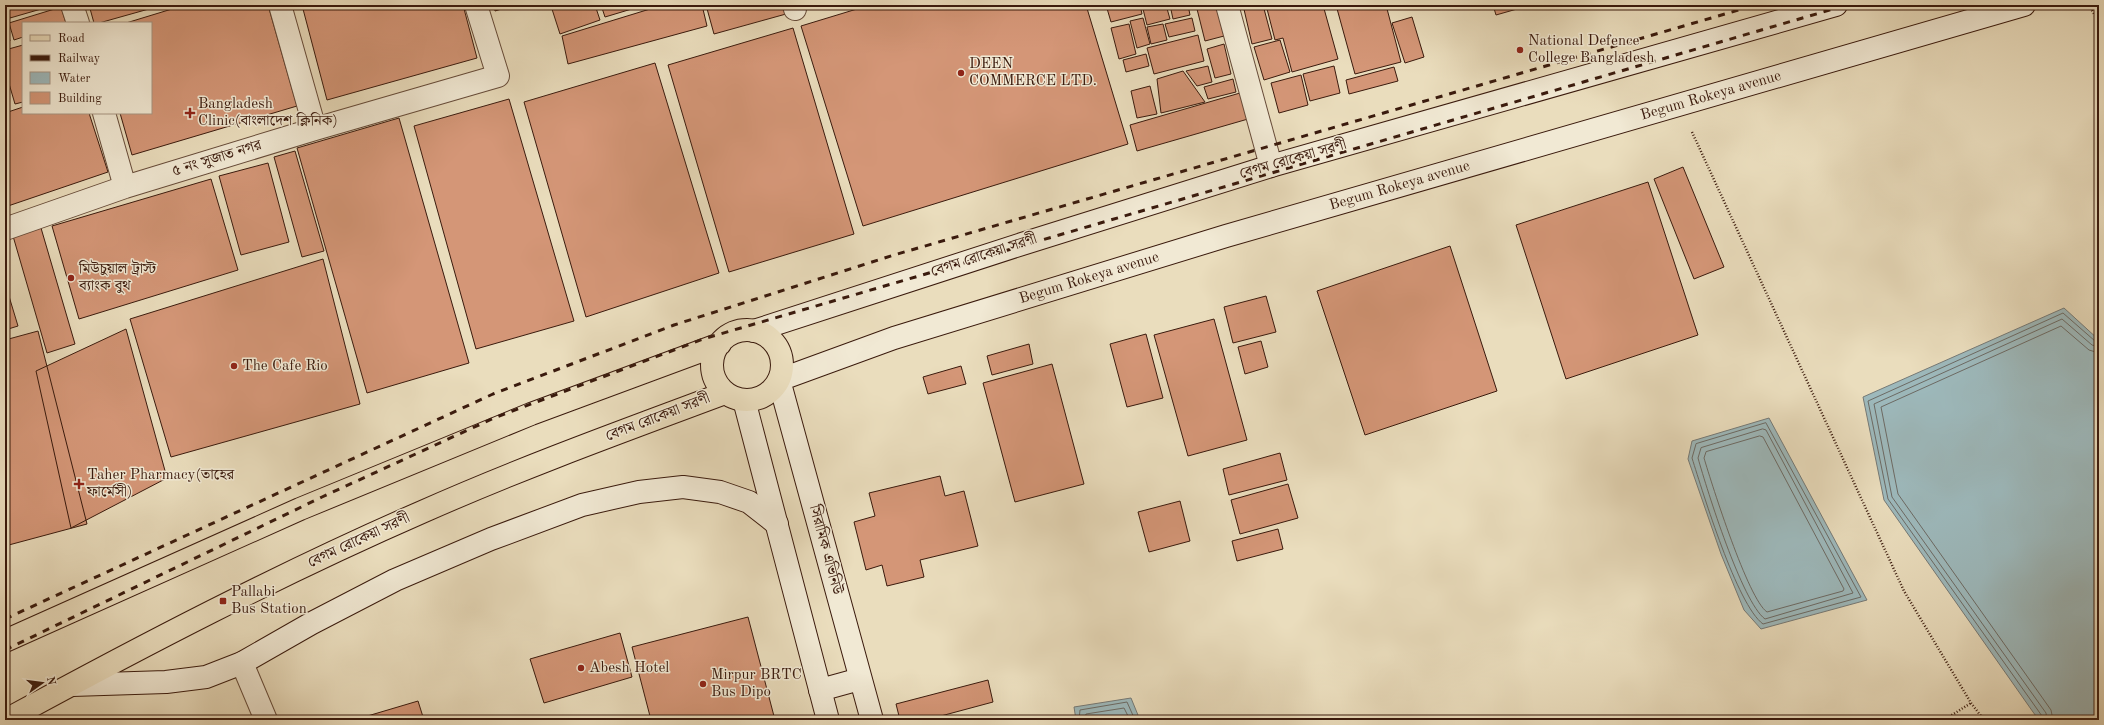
<svg xmlns="http://www.w3.org/2000/svg" width="2104" height="725" viewBox="0 0 2104 725" font-family="'Old Standard TT','Noto Serif Bengali',serif">
<style>
.water{fill:#9db9bc;stroke:#757976}
.lines{fill:none;stroke-linecap:round;stroke-linejoin:round}
.shore{stroke:#6c6a64;stroke-width:1}
.building{fill:#d49677;stroke:#3a1a0d}
.street-casing{stroke:#664b39;stroke-width:24}
.secondary-casing{stroke:#3a1a0d;stroke-width:24}
.primary-casing{stroke:#3a1a0d;stroke-width:24}
.path{stroke:#3a1a0d;stroke-width:2.5;stroke-dasharray:1 2;stroke-linecap:butt}
.street{stroke:#f1e9d4;stroke-width:22}
.secondary{stroke:#f1e9d4;stroke-width:22}
.primary{stroke:#eaddbd;stroke-width:22}
.rail{stroke:#3a1a0d;stroke-width:3;stroke-dasharray:7 7;stroke-linecap:butt}
.poi-dot{fill:#8f2418;stroke:#f1e9d4;stroke-width:1.5}
.labels{text-anchor:middle;dominant-baseline:central;stroke-width:3;stroke-linejoin:round;paint-order:stroke}
.poi-label{font-size:15px;fill:#3a1a0d;stroke:#f1e9d4;text-anchor:start}
.street-label{font-size:15px;fill:#3a1a0d;stroke:#f1e9d4}
</style>
<rect width="100%" height="100%" fill="#eaddbd"/>
<filter id="stains"><feTurbulence type="fractalNoise" baseFrequency=".005" numOctaves="4"/><feColorMatrix values="0 0 0 0 .2 0 0 0 0 .09 0 0 0 0 .02 0 0 0 .5 -.17"/></filter>
<radialGradient id="worn" r=".72"><stop offset=".6" stop-color="#630" stop-opacity="0"/><stop offset="1" stop-color="#630" stop-opacity=".3"/></radialGradient>
<path class="water" d="M 2064,308 L 2099,340 L 2099,720 L 2039,720 L 2033,712 L 1884,500 L 1863,397 Z
M 1769,418 L 1867,600 L 1761,629 L 1744,610 L 1721,554 L 1688,459 L 1692,441 Z
M 1131,698 L 1140,720 L 1076,720 L 1074,707 Z"/>
<g class="lines">
<path class="shore" d="M 1766,423 L 1861,597 L 1763,624 C 1737,605 1703,493 1692,458 L 1696,444 Z
M 1763,429 L 1766,430 L 1853,593 L 1765,619 C 1742,602 1707,490 1698,458 L 1701,448 Z
M 1760,436 L 1763,437 L 1844,589 L 1843,591 L 1767,612 C 1748,599 1712,485 1704,458 L 1706,452 Z
M 1079,720 L 1080,710 L 1127,702 L 1135,720
M 1084,720 L 1086,714 L 1124,708 L 1130,720
M 2042,720 L 2042,716 L 1888,499 L 1868,401 L 2063,313 L 2095,341 L 2099,342
M 2047,720 L 2046,713 L 1892,497 L 1874,404 L 2062,319 L 2092,345 L 2099,347
M 2053,720 L 2051,710 L 1898,494 L 1881,407 L 2061,326 L 2089,350 L 2099,353"/>
</g>
<path class="building" d="M 7,5 L 55,5 L 10,18 Z
M 89,5 L 163,5 L 99,23 L 94,23 Z
M 185,5 L 268,5 L 297,106 L 132,155 L 120,113 L 151,113 L 151,23 L 126,23 Z
M 317,5 L 463,5 L 477,58 L 327,100 L 303,9 Z
M 494,5 L 515,5 L 495,11 Z
M 554,5 L 595,5 L 600,20 L 560,34 L 551,6 Z
M 601,5 L 645,5 L 605,17 Z
M 663,5 L 702,5 L 707,26 L 568,64 L 562,36 Z
M 706,5 L 784,5 L 786,14 L 714,34 Z
M 870,5 L 1086,5 L 1128,144 L 863,226 L 801,26 Z
M 1106,5 L 1140,5 L 1142,14 L 1111,22 Z
M 1142,5 L 1166,5 L 1170,19 L 1147,25 Z
M 1170,5 L 1188,5 L 1190,15 L 1173,19 Z
M 1196,5 L 1216,5 L 1224,36 L 1205,41 Z
M 1243,5 L 1263,5 L 1272,39 L 1252,44 Z
M 1266,5 L 1323,5 L 1338,59 L 1292,72 L 1283,38 L 1275,40 Z
M 1336,5 L 1386,5 L 1401,62 L 1355,74 Z
M 1493,5 L 1531,5 L 1496,15 Z
M 61,7 L 66,23 L 23,23 L 23,37 L 14,40 L 9,23 Z
M 1412,17 L 1424,57 L 1405,63 L 1392,23 Z
M 1143,18 L 1150,44 L 1137,48 L 1130,21 Z
M 1192,18 L 1195,31 L 1169,37 L 1165,24 Z
M 5,20 L 10,41 L 5,42 Z
M 1129,24 L 1136,54 L 1119,59 L 1111,28 Z
M 1163,24 L 1167,40 L 1151,44 L 1147,27 Z
M 793,28 L 854,234 L 729,272 L 668,65 Z
M 1198,35 L 1204,61 L 1154,74 L 1147,48 Z
M 1280,40 L 1290,72 L 1264,80 L 1254,47 Z
M 1224,44 L 1231,74 L 1215,78 L 1207,49 Z
M 23,45 L 23,102 L 15,104 L 5,70 L 5,50 Z
M 1146,54 L 1149,66 L 1126,72 L 1123,60 Z
M 655,63 L 719,273 L 586,317 L 524,102 Z
M 1208,66 L 1212,82 L 1197,86 L 1186,71 Z
M 1334,66 L 1340,93 L 1310,101 L 1303,74 Z
M 1394,67 L 1398,81 L 1349,94 L 1346,80 Z
M 1183,71 L 1205,102 L 1161,113 L 1157,79 Z
M 1301,75 L 1308,105 L 1279,113 L 1271,83 Z
M 1233,79 L 1236,92 L 1208,99 L 1204,87 Z
M 1150,86 L 1157,114 L 1137,118 L 1131,91 Z
M 1240,93 L 1248,119 L 1137,151 L 1130,125 Z
M 509,99 L 574,321 L 476,349 L 414,126 Z
M 23,107 L 23,113 L 89,113 L 108,172 L 5,207 L 5,113 Z
M 399,118 L 469,363 L 367,393 L 297,148 Z
M 295,151 L 324,251 L 302,257 L 274,157 Z
M 268,163 L 289,242 L 241,255 L 219,176 Z
M 1683,167 L 1724,267 L 1694,279 L 1654,179 Z
M 211,179 L 238,270 L 79,319 L 52,226 Z
M 1648,182 L 1698,335 L 1566,379 L 1516,225 Z
M 41,228 L 75,344 L 47,353 L 13,236 Z
M 1450,246 L 1497,391 L 1365,435 L 1317,291 Z
M 323,259 L 360,404 L 171,457 L 130,319 Z
M 5,283 L 18,326 L 5,330 Z
M 1266,296 L 1276,332 L 1233,343 L 1224,307 Z
M 1214,319 L 1247,440 L 1188,456 L 1154,335 Z
M 126,329 L 167,478 L 71,528 L 36,371 Z
M 38,331 L 87,524 L 5,546 L 5,340 Z
M 1146,334 L 1163,398 L 1127,407 L 1110,344 Z
M 1261,341 L 1268,367 L 1245,374 L 1238,347 Z
M 1029,344 L 1033,364 L 992,375 L 987,356 Z
M 1052,364 L 1084,484 L 1015,502 L 983,383 Z
M 961,366 L 966,384 L 928,394 L 923,377 Z
M 1280,453 L 1287,480 L 1229,495 L 1223,469 Z
M 940,476 L 945,496 L 964,491 L 978,546 L 920,560 L 924,577 L 887,586 L 882,565 L 866,570 L 854,522 L 875,516 L 869,493 Z
M 1288,484 L 1298,518 L 1240,534 L 1231,500 Z
M 1180,501 L 1190,541 L 1149,552 L 1138,512 Z
M 1278,529 L 1283,549 L 1237,561 L 1232,541 Z
M 748,617 L 775,720 L 651,720 L 632,647 Z
M 620,633 L 632,677 L 544,703 L 530,659 Z
M 988,680 L 993,702 L 926,720 L 900,720 L 896,704 Z
M 418,701 L 424,720 L 354,720 Z"/>
<g class="lines">
<defs>
<path id="street" d="M 72,5 L 78,23
M 280,5 L 315,129
M 794,5 L 795,9
M 1227,5 L 1271,166
M 104,113 L 125,187
M 5,229 L 125,187 L 315,129 L 498,76 L 476,5
M 242,663 L 266,720"/>
<g id="secondary">
<path d="M 754,331 L 1022,244 L 1271,166 L 1836,5"/>
<path d="M 744,400 L 828,720"/>
<path d="M 72,685 L 166,682 L 206,677 L 242,663 L 312,623 L 395,580 L 491,539 L 582,505 L 639,492 L 683,487 L 720,492 L 749,502 L 777,524"/>
<path d="M 820,690 L 860,679"/>
<path id="s1" d="M 872,720 L 779,380 L 894,338 L 1226,236 L 2024,5"/>
</g>
<path id="primary" d="M712 365a35 35 0 1 1 70 0a35 35 0 1 1-70 0Z
M 5,641 L 300,509 L 531,414 L 720,344
M 6,720 C 142,646 280,574 422,512 C 521,468 623,431 725,393"/>
</defs>
<use href="#street" class="street-casing"/>
<use href="#secondary" class="secondary-casing"/>
<use href="#primary" class="primary-casing"/>
<path class="path" d="M 2089,5 L 2099,23
M 1692,132 L 1904,591 L 1971,703 L 1984,720
M 1944,720 L 1971,703"/>
<use href="#street" class="street"/>
<use href="#secondary" class="secondary"/>
<use href="#primary" class="primary"/>
<path class="rail" d="M 5,619 L 493,394 L 674,325 L 894,255 L 1756,5
M 5,650 L 322,497 L 494,418 L 703,339 L 1847,5"/>
</g>
<g class="poi-dot">
<circle cx="1520" cy="50" r="4"/>
<circle cx="961" cy="73" r="4"/>
<path d="M188 107h4v4h4v4h-4v4h-4v-4h-4v-4h4z"/>
<circle cx="71" cy="278" r="4"/>
<circle cx="234" cy="366" r="4"/>
<path d="M77 478h4v4h4v4h-4v4h-4v-4h-4v-4h4z"/>
<rect x="219" y="597" width="8" height="8" rx="2"/>
<circle cx="581" cy="668" r="4"/>
<circle cx="703" cy="684" r="4"/>
</g>
<g class="labels">
<g class="poi-label">
<text x="1528" y="41">National Defence<tspan x="1528" dy="17">College Bangladesh</tspan></text>
<text x="969" y="64">DEEN<tspan x="969" dy="17">COMMERCE LTD.</tspan></text>
<text x="198" y="104">Bangladesh<tspan x="198" dy="17">Clinic(বাংলাদেশ ক্লিনিক)</tspan></text>
<text x="79" y="269">মিউচুয়াল ট্রাস্ট<tspan x="79" dy="17">ব্যাংক বুথ</tspan></text>
<text x="242" y="366">The Cafe Rio</text>
<text x="87" y="475">Taher Pharmacy(তাহের<tspan x="87" dy="17">ফার্মেসী)</tspan></text>
<text x="231" y="592">Pallabi<tspan x="231" dy="17">Bus Station</tspan></text>
<text x="589" y="668">Abesh Hotel</text>
<text x="711" y="675">Mirpur BRTC<tspan x="711" dy="17">Bus Dipo</tspan></text>
</g>
<g class="street-label">
<text stroke="none"><textPath href="#s1" startOffset="1327">Begum Rokeya avenue</textPath></text>
<text transform="translate(217 159) rotate(-17)">৫ নং সুজাত নগর</text>
<text transform="translate(1293 160) rotate(-16)">বেগম রোকেয়া সরণী</text>
<text stroke="none"><textPath href="#s1" startOffset="1003">Begum Rokeya avenue</textPath></text>
<text transform="translate(984 256) rotate(-18)">বেগম রোকেয়া সরণী</text>
<text stroke="none"><textPath href="#s1" startOffset="679">Begum Rokeya avenue</textPath></text>
<text transform="translate(658 418) rotate(-21)">বেগম রোকেয়া সরণী</text>
<text transform="translate(359 541) rotate(-25)">বেগম রোকেয়া সরণী</text>
<text transform="translate(825 550) rotate(75)">সিরামিক এভিনিউ</text>
</g>
</g>
<rect width="2104" height="725" fill="none" stroke="#eaddbd" stroke-width="20"/>
<rect x="6" y="6" width="2092" height="713" fill="none" stroke="#3a1a0d" stroke-width="2"/>
<rect x="10" y="10" width="2084" height="705" fill="none" stroke="#3a1a0d"/>
<rect x="22" y="22" width="130" height="92" fill="#f1e9d4" stroke="#a89684"/>
<rect x="30" y="35" width="20" height="6" fill="#eaddbd" stroke="#a89684"/>
<text x="58" y="42" font-size="12" fill="#3a1a0d">Road</text>
<rect x="30" y="55" width="20" height="6" fill="#3a1a0d" stroke="#a89684"/>
<text x="58" y="62" font-size="12" fill="#3a1a0d">Railway</text>
<rect x="30" y="72" width="20" height="12" fill="#9db9bc" stroke="#a89684"/>
<text x="58" y="82" font-size="12" fill="#3a1a0d">Water</text>
<rect x="30" y="92" width="20" height="12" fill="#d49677" stroke="#a89684"/>
<text x="58" y="102" font-size="12" fill="#3a1a0d">Building</text>
<g transform="translate(42 683) rotate(76)" stroke="#f1e9d4" stroke-width="3" paint-order="stroke">
<path d="M0-3L7 15L0 10L-7 15Z" fill="#3a1a0d"/>
<text y="-6" font-size="11" font-weight="bold" text-anchor="middle" fill="#3a1a0d">N</text>
</g>
<rect width="100%" height="100%" filter="url(#stains)"/>
<rect width="100%" height="100%" fill="url(#worn)"/>
</svg>
